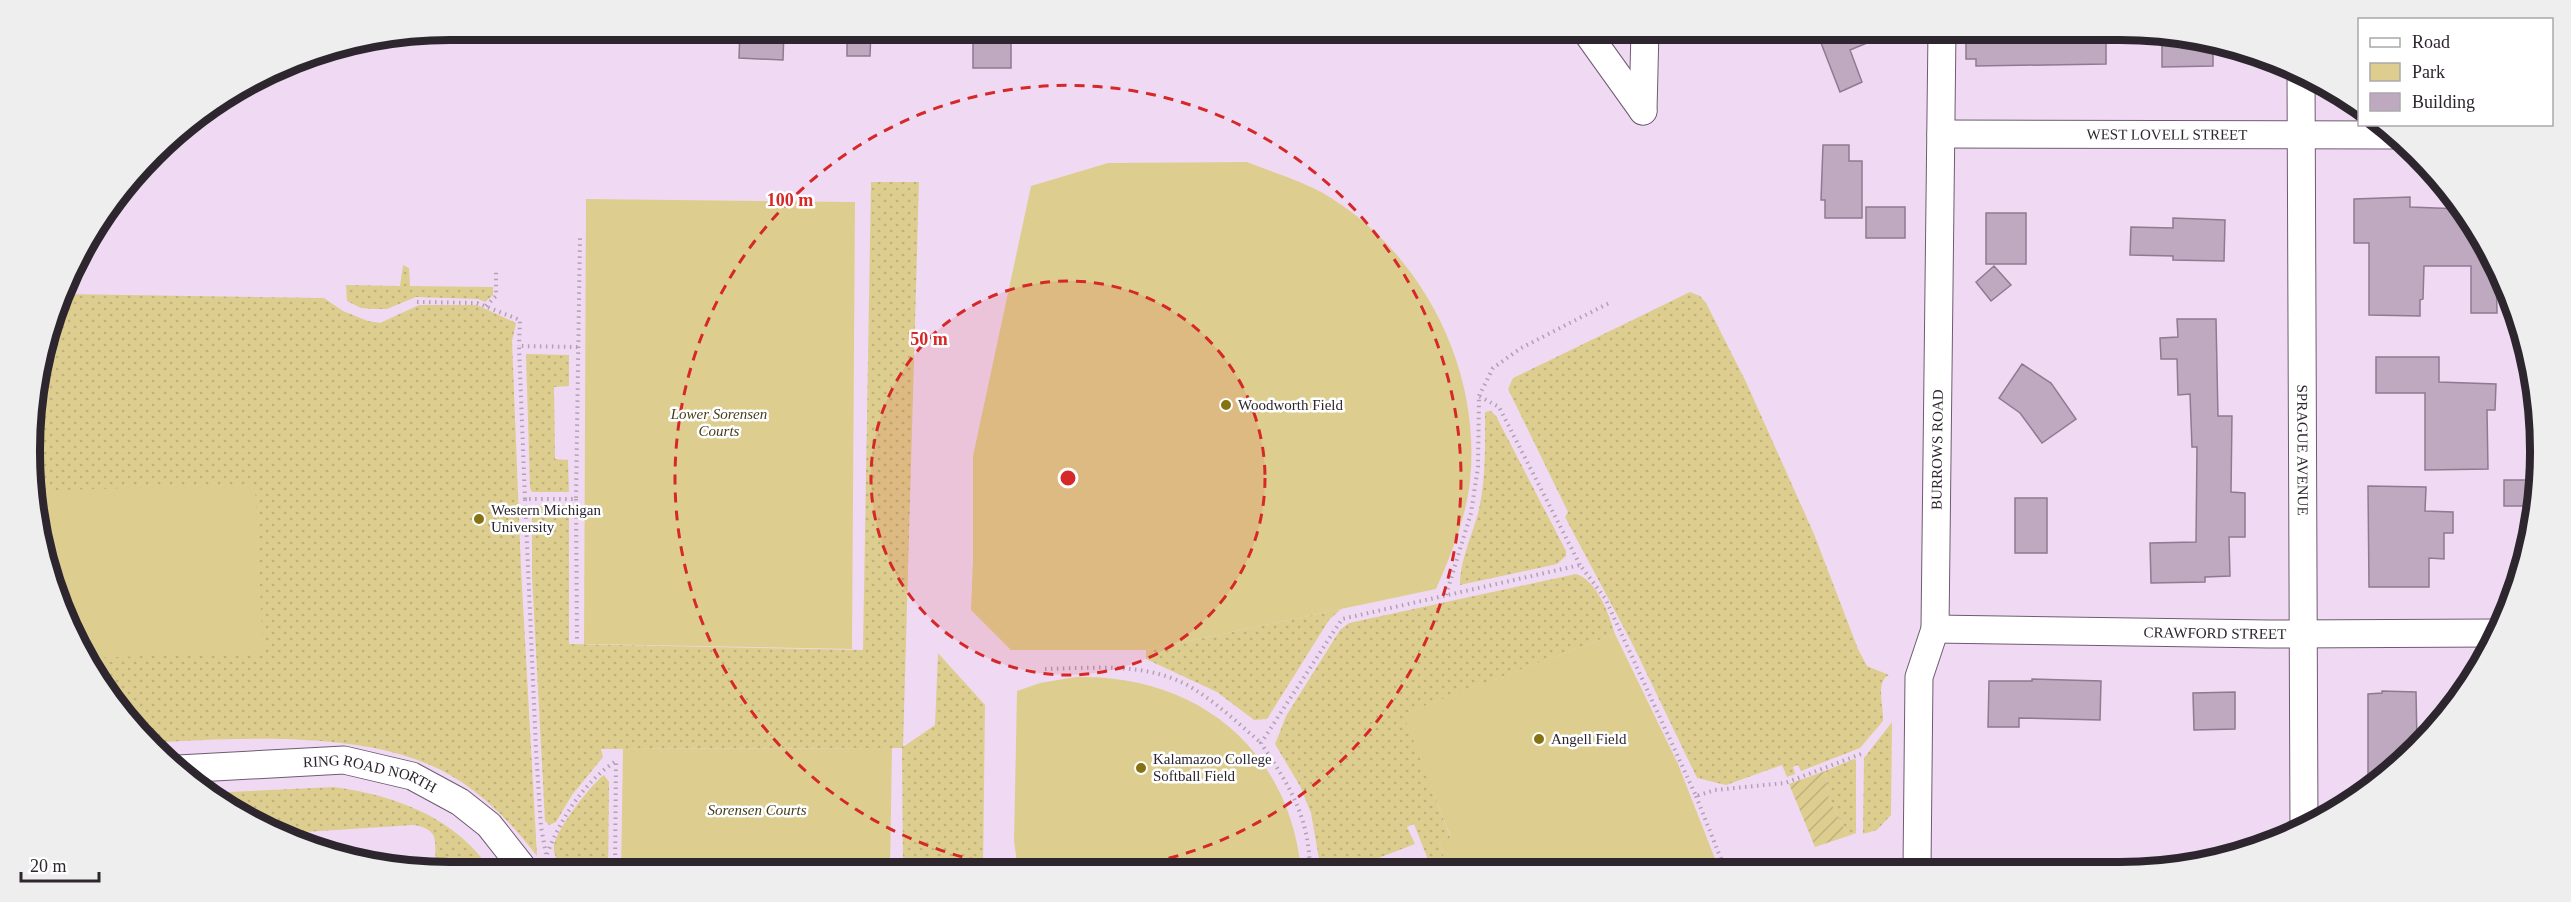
<svg xmlns="http://www.w3.org/2000/svg" width="2571" height="902" viewBox="0 0 2571 902" font-family="Georgia,serif">
<style>
.grass{fill:url(#grass-dots)}
.park{fill:#ddce8f}
.garden{fill:url(#garden-furrows)}
.building{fill:#bea9c1;stroke:#8e7a91;stroke-width:1.5}
.lines{fill:none;stroke-linecap:round;stroke-linejoin:round}
.minor-casing{stroke:#6e5b71;stroke-width:29}
.path{stroke:#b2a0b4;stroke-width:4;stroke-dasharray:1.5 4.5;stroke-linecap:butt}
.minor{stroke:#fff;stroke-width:27}
.ring{fill:none;stroke:#d62828;stroke-width:3;stroke-dasharray:10 8}
.poi-dot{fill:#857213;stroke:#fff;stroke-width:2}
.labels{text-anchor:middle;dominant-baseline:central;stroke-width:5;stroke-linejoin:round;paint-order:stroke}
.street-label{font-size:15px;fill:#2e262f;stroke:#fff}
.poi-label{font-size:15px;fill:#2e262f;stroke:#fff;text-anchor:start}
.park-label{font-size:15px;font-style:italic;fill:#443c19;stroke:#fff}
.rim{fill:none;stroke:#2e262f;stroke-width:8}
.centre{fill:#d62828;stroke:#fff;stroke-width:3}
.ring-label{font-size:18px;text-anchor:middle;font-weight:bold;fill:#d62828;stroke:#fff;stroke-width:5;stroke-linejoin:round;paint-order:stroke}
</style>
<defs>
<pattern id="grass-dots" width="8" height="8" patternUnits="userSpaceOnUse" patternTransform="scale(1.5)"><rect width="8" height="8" fill="#ddce8f"/><path d="M2 2h.1M6 6h.1" fill="none" stroke="#beb17c" stroke-width="1.8" stroke-linecap="round"/></pattern>
<pattern id="garden-furrows" width="10" height="10" patternUnits="userSpaceOnUse" patternTransform="scale(1.5)"><rect width="10" height="10" fill="#ddce8f"/><path d="M-1 1l2-2M0 10L10 0M9 11l2-2" fill="none" stroke="#beb17c"/></pattern>
</defs>
<rect width="100%" height="100%" fill="#f0daf3"/>
<path class="grass" d="M 871,182 L 919,182 L 903,747 L 935,725 L 938,653 L 985,705 L 983,871 L 903,871 L 902,748 L 601,749 L 603,757 L 572,795 L 556,822 L 549,825 L 545,821 L 532,576 L 532,506 L 569,505 L 569,644 L 863,650 Z
M 403,265 L 409,268 L 410,286 L 493,287 L 493,295 L 485,302 L 478,299 L 416,297 L 387,309 L 374,309 L 361,308 L 347,301 L 346,285 L 400,286 Z
M 1690,292 L 1700,296 L 1706,303 L 1746,382 L 1814,534 L 1858,649 L 1867,666 L 1889,675 C 1875,681 1884,708 1883,721 L 1860,748 L 1801,771 L 1798,765 L 1793,767 L 1795,774 L 1787,777 L 1782,765 L 1726,785 L 1697,778 L 1633,645 L 1565,517 L 1568,512 L 1508,389 L 1513,378 Z
M 65,294 L 324,298 L 343,311 L 368,321 L 380,323 L 419,305 L 477,305 L 516,323 L 512,341 L 521,568 L 537,856 C 508,818 474,784 430,765 C 354,731 231,738 149,743 L 101,685 L 44,560 L 31,479 L 34,396 Z
M 526,354 L 569,355 L 569,386 L 554,387 L 555,459 L 568,460 L 569,492 L 532,492 L 530,488 Z
M 1491,411 L 1496,416 L 1566,551 L 1566,556 L 1557,564 L 1460,585 C 1460,557 1475,531 1480,504 C 1486,474 1485,443 1485,412 Z
M 1576,574 C 1598,581 1609,615 1615,634 L 1404,714 L 1451,839 L 1439,843 L 1449,870 L 1432,870 L 1414,824 L 1407,827 L 1415,844 L 1347,870 L 1321,870 L 1311,813 L 1300,786 L 1275,744 L 1286,716 L 1340,630 L 1349,623 Z
M 1341,609 L 1329,620 L 1267,719 L 1254,720 L 1217,692 L 1146,659 L 1146,650 Z
M 1892,722 L 1891,815 L 1877,830 L 1863,834 L 1864,758 Z
M 1854,759 L 1856,760 L 1856,833 L 1848,836 L 1829,799 L 1825,771 Z
M 604,775 L 609,782 L 608,872 L 565,872 C 560,864 552,855 554,845 C 557,829 591,784 604,775 Z
M 334,787 C 395,795 457,818 492,872 L 439,870 C 429,849 447,831 414,825 L 288,833 L 217,801 L 207,793 Z"/>
<path class="park" d="M 1247,162 C 1272,172 1299,180 1323,193 C 1421,250 1482,368 1470,481 C 1466,518 1451,555 1436,589 L 1146,650 L 1011,650 L 971,610 L 973,560 L 973,456 L 1031,186 L 1108,163 Z
M 586,199 L 855,202 L 852,649 L 584,644 Z
M 255,484 L 263,652 L 89,658 L 44,560 L 33,491 Z
M 1615,634 L 1678,764 L 1719,869 L 1449,870 L 1439,843 L 1451,838 L 1403,714 Z
M 1076,677 C 1196,674 1289,748 1301,870 L 1018,871 L 1014,841 L 1017,691 L 1040,683 Z
M 892,748 L 890,871 L 621,872 L 623,749 Z"/>
<path class="garden" d="M 1825,771 L 1829,799 L 1848,836 L 1815,847 L 1789,784 Z"/>
<path class="building" d="M 740,30 L 784,30 L 783,60 L 739,58 Z
M 847,30 L 871,30 L 870,56 L 847,56 Z
M 973,30 L 1011,30 L 1011,68 L 973,68 Z
M 1816,30 L 1896,30 L 1896,31 L 1850,50 L 1862,82 L 1840,92 Z
M 2071,30 L 2106,30 L 2106,64 L 1976,66 L 1976,59 L 1966,59 L 1966,32 L 2008,32 L 2008,35 L 2071,34 Z
M 2162,35 L 2213,42 L 2213,66 L 2162,67 Z
M 1823,145 L 1849,145 L 1849,161 L 1862,161 L 1862,218 L 1825,218 L 1825,200 L 1821,200 Z
M 2410,197 L 2410,207 L 2462,209 L 2484,240 L 2496,267 L 2497,313 L 2471,313 L 2471,266 L 2424,266 L 2423,299 L 2420,300 L 2420,316 L 2369,315 L 2369,243 L 2354,243 L 2354,199 Z
M 1866,207 L 1905,207 L 1905,238 L 1866,238 Z
M 1986,213 L 2026,213 L 2026,264 L 1986,264 Z
M 2173,218 L 2225,220 L 2224,261 L 2173,260 L 2173,256 L 2130,255 L 2131,227 L 2173,228 Z
M 1994,266 L 2011,285 L 1991,301 L 1976,282 Z
M 2177,319 L 2216,319 L 2218,416 L 2232,416 L 2231,492 L 2245,493 L 2245,537 L 2229,537 L 2230,576 L 2205,577 L 2205,582 L 2151,583 L 2150,543 L 2196,542 L 2197,447 L 2192,447 L 2190,394 L 2178,395 L 2177,359 L 2161,359 L 2160,338 L 2178,337 Z
M 2376,357 L 2439,357 L 2439,382 L 2496,384 L 2495,410 L 2487,410 L 2488,469 L 2425,470 L 2425,393 L 2376,393 Z
M 2022,364 L 2051,383 L 2076,419 L 2042,443 L 2020,413 L 1999,398 Z
M 2504,480 L 2533,480 L 2533,506 L 2504,506 Z
M 2368,486 L 2426,487 L 2425,511 L 2453,512 L 2453,533 L 2444,533 L 2444,559 L 2429,558 L 2429,587 L 2369,587 Z
M 2015,498 L 2047,498 L 2047,553 L 2015,553 Z
M 2032,679 L 2101,681 L 2100,720 L 2019,718 L 2019,727 L 1988,727 L 1989,681 L 2032,681 Z
M 2382,691 L 2416,692 L 2417,744 L 2398,767 L 2368,787 L 2368,694 L 2382,693 Z
M 2235,692 L 2235,729 L 2194,730 L 2193,693 Z"/>
<g class="lines">
<defs>
<g id="minor">
<path d="M 1585,30 L 1643,111"/>
<path id="s1" d="M 2301,72 L 2304,829"/>
<path d="M 1643,111 L 1645,30"/>
<path id="s2" d="M 1941,134 L 2396,135"/>
<path id="s3" d="M 1935,629 L 2268,634 L 2496,633"/>
<path id="s4" d="M 178,769 L 344,760 L 412,776 L 460,802 L 489,825 L 526,872"/>
<path id="s5" d="M 1917,869 L 1919,677 L 1935,629 L 1942,30"/>
</g>
</defs>
<use href="#minor" class="minor-casing"/>
<path class="path" d="M 417,302 L 477,303 L 520,320 L 519,346
M 486,306 L 496,296 L 496,271
M 1479,396 L 1493,368 L 1521,348 L 1609,303
M 525,499 L 519,346 L 578,347
M 576,499 L 577,640
M 1446,595 L 1471,513 L 1478,467 L 1479,396 L 1499,407 L 1580,565
M 1045,669 C 1093,668 1146,662 1189,686 C 1216,702 1238,723 1261,743
M 1696,796 L 1725,869
M 546,854 L 541,827 L 536,750 L 525,499 L 576,499 L 580,234
M 547,854 C 561,818 584,782 616,761 L 615,872
M 1310,870 C 1309,816 1290,787 1261,743 L 1342,619 L 1580,565 L 1605,598 L 1696,796 L 1715,790 L 1785,783 L 1861,754"/>
<use href="#minor" class="minor"/>
</g>
<circle cx="1068" cy="478" r="197" fill="#d62828" fill-opacity=".12"/>
<g class="ring">
<circle cx="1068" cy="478" r="197"/>
<path d="M1051 871A393 393 0 1 1 1085 871"/>
</g>
<g class="poi-dot">
<circle cx="1226" cy="405" r="6"/>
<circle cx="479" cy="519" r="6"/>
<circle cx="1539" cy="739" r="6"/>
<circle cx="1141" cy="768" r="6"/>
</g>
<g class="labels">
<g class="street-label">
<text stroke="none"><textPath href="#s2" startOffset="226">WEST LOVELL STREET</textPath></text>
<text stroke="none"><textPath href="#s1" startOffset="378">SPRAGUE AVENUE</textPath></text>
<text stroke="none"><textPath href="#s5" startOffset="422">BURROWS ROAD</textPath></text>
<text stroke="none"><textPath href="#s3" startOffset="280">CRAWFORD STREET</textPath></text>
<text stroke="none"><textPath href="#s4" startOffset="194">RING ROAD NORTH</textPath></text>
</g>
<g class="poi-label">
<text x="1238" y="405">Woodworth Field</text>
<text x="491" y="510">Western Michigan<tspan x="491" dy="17">University</tspan></text>
<text x="1551" y="739">Angell Field</text>
<text x="1153" y="759">Kalamazoo College<tspan x="1153" dy="17">Softball Field</tspan></text>
</g>
<g class="park-label">
<text x="719" y="414">Lower Sorensen<tspan x="719" dy="17">Courts</tspan></text>
<text x="757" y="810">Sorensen Courts</text>
</g>
</g>
<path d="M0 0H2571V902H0ZM450 40H2120A410 410 0 0 1 2530 450V452A410 410 0 0 1 2120 862H450A410 410 0 0 1 40 452V450A410 410 0 0 1 450 40Z" fill="#eee" fill-rule="evenodd"/>
<path class="rim" d="M450 40H2120A410 410 0 0 1 2530 450V452A410 410 0 0 1 2120 862H450A410 410 0 0 1 40 452V450A410 410 0 0 1 450 40Z"/>
<circle cx="1068" cy="478" r="9" class="centre"/>
<g class="ring-label">
<text x="790" y="206">100 m</text>
<text x="929" y="345">50 m</text>
</g>
<rect x="2358" y="18" width="195" height="108" fill="#ffffff" stroke="#aba8ac" stroke-width="1.5"/>
<rect x="2370" y="38" width="30" height="9" fill="#ffffff" stroke="#aba8ac" stroke-width="1.5"/>
<text x="2412" y="48" font-size="18" fill="#2e262f">Road</text>
<rect x="2370" y="63" width="30" height="18" fill="#ddce8f" stroke="#aba8ac" stroke-width="1.5"/>
<text x="2412" y="78" font-size="18" fill="#2e262f">Park</text>
<rect x="2370" y="93" width="30" height="18" fill="#bea9c1" stroke="#aba8ac" stroke-width="1.5"/>
<text x="2412" y="108" font-size="18" fill="#2e262f">Building</text>
<path d="M21 872v9h78v-9" fill="none" stroke="#2e262f" stroke-width="3"/>
<text x="30" y="872" font-size="18" fill="#2e262f" stroke="#ffffff" stroke-width="4.5" paint-order="stroke">20 m</text>
</svg>
